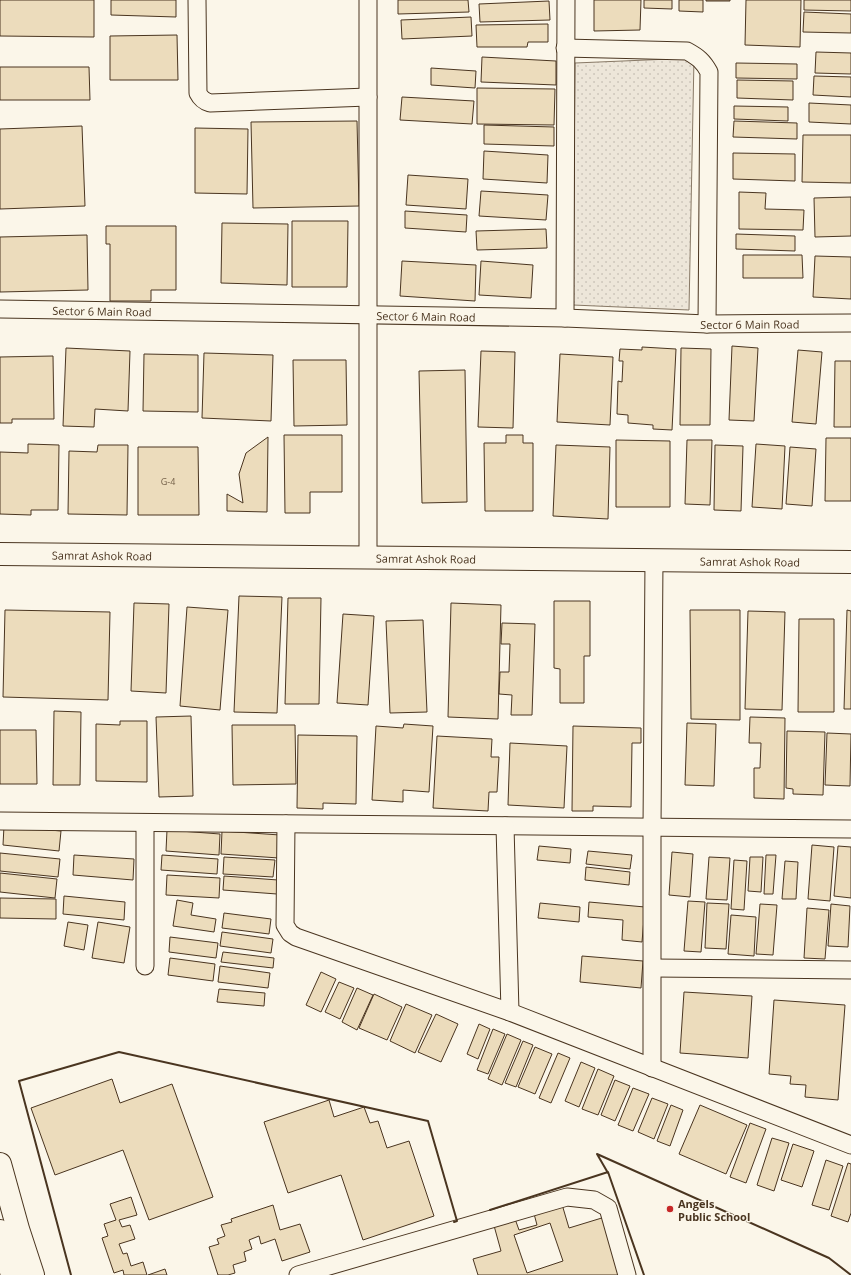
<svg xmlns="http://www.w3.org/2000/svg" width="851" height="1275" viewBox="0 0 851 1275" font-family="'Open Sans',sans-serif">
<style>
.park{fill:url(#park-dots);stroke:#887966}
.building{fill:#ecdcbc;stroke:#4a3520;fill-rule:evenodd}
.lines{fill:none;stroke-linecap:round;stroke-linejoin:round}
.minor-casing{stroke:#4a3520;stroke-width:19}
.tertiary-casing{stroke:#4a3520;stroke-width:24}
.minor{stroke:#fbf6e9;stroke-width:17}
.tertiary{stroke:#fbf6e9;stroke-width:22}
.wall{stroke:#4a3520;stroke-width:2}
.poi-dot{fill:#c62828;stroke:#fbf6e9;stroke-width:1.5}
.labels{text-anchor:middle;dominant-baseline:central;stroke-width:3;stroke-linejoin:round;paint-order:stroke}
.number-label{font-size:9px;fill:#725f47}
.street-label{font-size:11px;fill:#4a3520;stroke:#fbf6e9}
.poi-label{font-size:11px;font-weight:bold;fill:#4a3520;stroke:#fbf6e9;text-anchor:start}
</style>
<defs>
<pattern id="park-dots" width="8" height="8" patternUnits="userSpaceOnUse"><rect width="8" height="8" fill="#ede6d9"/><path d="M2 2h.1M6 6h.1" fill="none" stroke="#cdc6ba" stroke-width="1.8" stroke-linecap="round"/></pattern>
</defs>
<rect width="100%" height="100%" fill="#fbf6e9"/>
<path class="park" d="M 694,58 L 689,310 L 573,305 L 575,63 Z"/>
<path class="building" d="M 0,0 L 94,0 L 94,37 L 0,36 Z
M 111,0 L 176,0 L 176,17 L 111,15 Z
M 398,0 L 468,0 L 469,12 L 398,14 Z
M 594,0 L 641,0 L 640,30 L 594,31 Z
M 644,0 L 672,0 L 672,9 L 644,8 Z
M 679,0 L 703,0 L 703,12 L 679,11 Z
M 706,0 L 730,0 L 730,1 L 706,1 Z
M 746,0 L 801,0 L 800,47 L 745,45 Z
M 804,0 L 851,0 L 851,11 L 804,10 Z
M 549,1 L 550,20 L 480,22 L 479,4 Z
M 804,12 L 851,14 L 851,33 L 803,32 Z
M 471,17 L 472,36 L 402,39 L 401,20 Z
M 548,24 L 548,42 L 528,42 L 527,47 L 477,47 L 476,25 Z
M 177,35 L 178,80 L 110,80 L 110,36 Z
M 816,52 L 851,53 L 851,74 L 815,73 Z
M 482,57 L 556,61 L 556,85 L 481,82 Z
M 736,63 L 797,64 L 797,79 L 736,78 Z
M 0,67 L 89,67 L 90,100 L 0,100 Z
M 431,68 L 476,71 L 475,88 L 431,85 Z
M 814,76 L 851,77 L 851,97 L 813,95 Z
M 737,80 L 793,81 L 793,100 L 737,98 Z
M 477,88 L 555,89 L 554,125 L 477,124 Z
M 402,97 L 474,101 L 472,124 L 400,120 Z
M 809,103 L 851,105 L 851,124 L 809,122 Z
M 734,106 L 788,107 L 788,121 L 734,119 Z
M 357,121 L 359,206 L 253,208 L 251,122 Z
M 734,121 L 797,123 L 797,139 L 733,137 Z
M 484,125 L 554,127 L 554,146 L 484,144 Z
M 82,126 L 85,206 L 0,209 L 0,129 Z
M 195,128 L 248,129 L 247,194 L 195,193 Z
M 803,135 L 851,135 L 851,183 L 802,182 Z
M 484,151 L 548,155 L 547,183 L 483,179 Z
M 733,153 L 795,154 L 795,181 L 733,179 Z
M 408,175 L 468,179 L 466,209 L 406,205 Z
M 481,191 L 548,195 L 546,220 L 479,216 Z
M 739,192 L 766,193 L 765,209 L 804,210 L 803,230 L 739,229 Z
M 851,197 L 851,236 L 815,237 L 814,198 Z
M 405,211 L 467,215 L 466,232 L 405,228 Z
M 292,221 L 348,221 L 347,287 L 292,287 Z
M 222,223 L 288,224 L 287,285 L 221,283 Z
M 106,226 L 176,226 L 176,290 L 151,290 L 151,301 L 110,301 L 110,244 L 106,244 Z
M 546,229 L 547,248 L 477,250 L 476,231 Z
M 736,234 L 795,236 L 795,251 L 736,249 Z
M 87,235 L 88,290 L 0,292 L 0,237 Z
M 743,255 L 802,255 L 803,278 L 743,278 Z
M 815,256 L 851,257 L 851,299 L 813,297 Z
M 402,261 L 476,265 L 475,301 L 400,296 Z
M 481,261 L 533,265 L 531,298 L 479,295 Z
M 732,346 L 758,348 L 754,421 L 729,420 Z
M 642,347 L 676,349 L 672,430 L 653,429 L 653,425 L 628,423 L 628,415 L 617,414 L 618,381 L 622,382 L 623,361 L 619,361 L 620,349 L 642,350 Z
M 66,348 L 130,351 L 128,411 L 95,409 L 94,427 L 63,426 Z
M 681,348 L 711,349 L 710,425 L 680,425 Z
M 798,350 L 822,352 L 816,424 L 792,422 Z
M 481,351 L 515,352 L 513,428 L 478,427 Z
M 204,353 L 273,355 L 271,421 L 202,418 Z
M 144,354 L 198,355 L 198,412 L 143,411 Z
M 560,354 L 613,357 L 610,425 L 557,422 Z
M 53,356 L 54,419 L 12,419 L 12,423 L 0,423 L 0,357 Z
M 293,360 L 346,360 L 347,425 L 294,426 Z
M 835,361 L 851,361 L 851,427 L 834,427 Z
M 465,370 L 467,502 L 422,503 L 419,371 Z
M 284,435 L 342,435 L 342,492 L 310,492 L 310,513 L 285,513 Z
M 506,435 L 523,435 L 523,443 L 533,443 L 533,511 L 485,511 L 484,443 L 506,443 Z
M 268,437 L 267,512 L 227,511 L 227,494 L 243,503 L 239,474 L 246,453 Z
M 826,438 L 851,438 L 851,501 L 825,501 Z
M 616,440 L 670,441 L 670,507 L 616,507 Z
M 687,440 L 712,440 L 710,505 L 685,504 Z
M 28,444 L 59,445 L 58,510 L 31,510 L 31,515 L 0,514 L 0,452 L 28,453 Z
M 756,444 L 785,446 L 782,509 L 752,507 Z
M 98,445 L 128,445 L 127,515 L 68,514 L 69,451 L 97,452 Z
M 556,445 L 610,447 L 608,519 L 553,516 Z
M 715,445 L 743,446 L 741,511 L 714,510 Z
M 138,447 L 198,447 L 199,515 L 138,515 Z
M 790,447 L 816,449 L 812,506 L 786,504 Z
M 239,596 L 282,597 L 277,713 L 234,712 Z
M 288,598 L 321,598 L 319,704 L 285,704 Z
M 554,601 L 590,601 L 590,656 L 584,656 L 584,703 L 560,703 L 560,669 L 554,668 Z
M 134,603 L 169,604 L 166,693 L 131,691 Z
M 451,603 L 501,605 L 498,719 L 448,717 Z
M 187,607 L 228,610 L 220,710 L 180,706 Z
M 5,610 L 110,612 L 108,700 L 3,697 Z
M 690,610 L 740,610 L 740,720 L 691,719 Z
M 847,610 L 851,611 L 851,709 L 844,709 Z
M 748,611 L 785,612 L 782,710 L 745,709 Z
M 343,614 L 374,616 L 368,705 L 337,703 Z
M 799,619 L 834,619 L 834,712 L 798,712 Z
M 423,620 L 427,712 L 390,713 L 386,621 Z
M 502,623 L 535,624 L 532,715 L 511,715 L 512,695 L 499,694 L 500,672 L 509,672 L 510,644 L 501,644 Z
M 54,711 L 81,712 L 80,785 L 53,785 Z
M 191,716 L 193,796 L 159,797 L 156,717 Z
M 750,717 L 785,718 L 784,799 L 754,798 L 754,768 L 760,768 L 761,743 L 749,743 Z
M 120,721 L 147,721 L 147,782 L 96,781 L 96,724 L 120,725 Z
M 687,723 L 716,724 L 714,786 L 685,785 Z
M 404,724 L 433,726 L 429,792 L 403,790 L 403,802 L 372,800 L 376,726 L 403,728 Z
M 232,725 L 295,725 L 296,784 L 233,785 Z
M 573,726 L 641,728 L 641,743 L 632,743 L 631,807 L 593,806 L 593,811 L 572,811 Z
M 0,730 L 36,730 L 37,784 L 0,784 Z
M 787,731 L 825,732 L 823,795 L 793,794 L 793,789 L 786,788 Z
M 827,733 L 851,734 L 850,786 L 825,785 Z
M 298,735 L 357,736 L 356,804 L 323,803 L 323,809 L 297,808 Z
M 437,736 L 492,739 L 491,757 L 499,757 L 497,792 L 489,792 L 488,811 L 433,808 Z
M 510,743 L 567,746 L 564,808 L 508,805 Z
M 4,826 L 61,831 L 59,851 L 3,845 Z
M 167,830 L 220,834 L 219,855 L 166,851 Z
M 222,831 L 280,835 L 279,858 L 221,854 Z
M 812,845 L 834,847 L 830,901 L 808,899 Z
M 539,846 L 571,849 L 570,863 L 537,860 Z
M 838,846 L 851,847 L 851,898 L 834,896 Z
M 588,851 L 632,855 L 630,869 L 586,864 Z
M 672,852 L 693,854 L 690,897 L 669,895 Z
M 0,853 L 60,859 L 58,877 L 0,871 Z
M 74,855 L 134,859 L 133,880 L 73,875 Z
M 162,855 L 218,859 L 217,874 L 161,870 Z
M 766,855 L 776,855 L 773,894 L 764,894 Z
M 224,857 L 275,860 L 273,877 L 223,874 Z
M 709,857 L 730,858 L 727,900 L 706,899 Z
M 750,857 L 763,857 L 761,892 L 748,891 Z
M 734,860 L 747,861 L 744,910 L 731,909 Z
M 785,861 L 798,862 L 796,899 L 782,899 Z
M 586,867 L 630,872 L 629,885 L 585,880 Z
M 0,873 L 57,879 L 55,898 L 0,892 Z
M 167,875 L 220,878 L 219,898 L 166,895 Z
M 224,876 L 278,880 L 277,894 L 223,890 Z
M 64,896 L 125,902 L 124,920 L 63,914 Z
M 0,898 L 56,899 L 56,919 L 0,918 Z
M 177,900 L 193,903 L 191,915 L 216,919 L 214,932 L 173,926 Z
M 688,901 L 705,902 L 701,952 L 684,951 Z
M 589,902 L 645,907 L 642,942 L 622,940 L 623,920 L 588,917 Z
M 540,903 L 580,907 L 579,922 L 538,918 Z
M 707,903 L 729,904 L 726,949 L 705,948 Z
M 760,904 L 777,905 L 773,955 L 756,954 Z
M 831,904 L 850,906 L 848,947 L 828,946 Z
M 807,908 L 829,910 L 825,959 L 804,958 Z
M 224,913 L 271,919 L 269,934 L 222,928 Z
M 731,915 L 756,917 L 754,956 L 728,954 Z
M 68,922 L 88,925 L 84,950 L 64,946 Z
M 98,922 L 130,927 L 124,963 L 92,958 Z
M 222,932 L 273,939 L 271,953 L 220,946 Z
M 170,937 L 218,943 L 216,958 L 169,952 Z
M 223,952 L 274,958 L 273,968 L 221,962 Z
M 582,956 L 643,961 L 641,988 L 580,982 Z
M 170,958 L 215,964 L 213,981 L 168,975 Z
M 220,966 L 270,973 L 268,988 L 218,982 Z
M 321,972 L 336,979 L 321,1012 L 306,1005 Z
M 339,982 L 354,988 L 340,1019 L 325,1012 Z
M 357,988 L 373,995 L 357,1030 L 342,1022 Z
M 219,989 L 265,993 L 264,1006 L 217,1002 Z
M 684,992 L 752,996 L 748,1058 L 680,1053 Z
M 374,994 L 402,1007 L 387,1040 L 359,1028 Z
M 774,1000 L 845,1005 L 838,1100 L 805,1097 L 806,1085 L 790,1084 L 791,1076 L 769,1074 Z
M 406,1004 L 432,1015 L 415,1053 L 390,1041 Z
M 436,1014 L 458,1024 L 441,1062 L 418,1052 Z
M 479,1024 L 490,1029 L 478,1059 L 467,1054 Z
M 493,1029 L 505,1034 L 488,1074 L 477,1070 Z
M 507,1034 L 521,1040 L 502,1085 L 488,1079 Z
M 523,1041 L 533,1045 L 516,1087 L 505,1083 Z
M 535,1047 L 552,1054 L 535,1094 L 518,1087 Z
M 558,1053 L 570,1058 L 551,1103 L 539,1098 Z
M 581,1062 L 595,1068 L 579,1107 L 565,1101 Z
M 598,1069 L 614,1076 L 598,1115 L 582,1109 Z
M 112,1079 L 120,1103 L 172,1084 L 213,1197 L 149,1220 L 123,1150 L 55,1175 L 31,1108 Z
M 615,1080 L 630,1086 L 615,1121 L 601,1115 Z
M 633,1088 L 649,1094 L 633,1131 L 618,1125 Z
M 652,1098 L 668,1104 L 654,1139 L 638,1132 Z
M 329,1100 L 334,1117 L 364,1107 L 370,1123 L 378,1121 L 387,1148 L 409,1141 L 434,1216 L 363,1240 L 341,1175 L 288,1193 L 264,1122 Z
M 671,1105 L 683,1110 L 670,1146 L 657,1141 Z
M 700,1105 L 747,1125 L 726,1174 L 679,1154 Z
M 750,1123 L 766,1129 L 746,1183 L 730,1177 Z
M 772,1138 L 789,1143 L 774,1191 L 757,1185 Z
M 793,1144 L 814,1151 L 802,1187 L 781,1180 Z
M 826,1160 L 843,1166 L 829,1210 L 812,1205 Z
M 848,1163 L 851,1164 L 851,1213 L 848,1222 L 831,1216 Z
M 131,1197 L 137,1215 L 119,1220 L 122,1227 L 130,1225 L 135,1239 L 119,1244 L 123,1254 L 127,1253 L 131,1266 L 143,1262 L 147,1275 L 124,1275 L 123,1270 L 114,1273 L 102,1238 L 108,1236 L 104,1224 L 116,1220 L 110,1204 Z
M 561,1201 L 569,1228 L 605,1217 L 623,1275 L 478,1275 L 473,1259 L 501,1251 L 493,1222 L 514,1216 L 519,1230 L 537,1225 L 533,1210 ZM 550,1223 L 563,1261 L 527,1273 L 514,1235 Z
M 273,1205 L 280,1230 L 300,1224 L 310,1252 L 282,1261 L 275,1239 L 261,1244 L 259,1236 L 249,1240 L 252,1249 L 244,1252 L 246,1261 L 233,1265 L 235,1273 L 228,1275 L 218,1275 L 209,1247 L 219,1244 L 217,1239 L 225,1236 L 221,1225 L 232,1222 L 231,1219 Z
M 165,1269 L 167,1275 L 148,1275 Z"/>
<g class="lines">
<defs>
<g id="minor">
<path d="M 197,0 L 198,93 C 201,99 204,101 210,103 L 368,97"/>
<path d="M 368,0 L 368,557"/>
<path d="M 565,48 L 687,51 C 698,57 703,61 709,72 L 707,324"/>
<path id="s1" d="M 0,309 L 565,318 L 707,324 L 851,323"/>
<path d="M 565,318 L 566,0"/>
<path d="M 0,821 L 851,829"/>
<path d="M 145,823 L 145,966"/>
<path d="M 286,824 L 285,925 L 290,933 L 296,937 L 510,1012 L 851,1145"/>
<path d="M 505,826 L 510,1012"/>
<path d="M 653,968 L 851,970"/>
<path d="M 652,1068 L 652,828 L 654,560"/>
<path d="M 298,1275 L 567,1197 L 594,1200 L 608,1208 L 627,1275"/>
</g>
<g id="tertiary">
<path id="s2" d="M 0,554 L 851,562"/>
<path d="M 0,1164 L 18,1229 L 33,1275"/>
<path d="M 0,1231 L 12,1275"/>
</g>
</defs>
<use href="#minor" class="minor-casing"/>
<use href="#tertiary" class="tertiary-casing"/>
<use href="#minor" class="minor"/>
<use href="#tertiary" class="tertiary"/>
<path class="wall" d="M 608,1173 L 597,1154 L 829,1258 L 851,1275
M 490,1210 L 608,1172 L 644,1275
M 71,1275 L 19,1081 L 119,1052 L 428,1121 L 457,1221 L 454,1222"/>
</g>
<circle class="poi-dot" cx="670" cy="1209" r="4"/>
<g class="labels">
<g class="number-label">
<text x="168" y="481">G-4</text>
</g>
<g class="street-label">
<text stroke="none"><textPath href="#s1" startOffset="102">Sector 6 Main Road</textPath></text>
<text stroke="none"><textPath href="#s1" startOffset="426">Sector 6 Main Road</textPath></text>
<text stroke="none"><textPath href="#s1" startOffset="750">Sector 6 Main Road</textPath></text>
<text stroke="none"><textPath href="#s2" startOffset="102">Samrat Ashok Road</textPath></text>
<text stroke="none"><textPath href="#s2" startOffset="426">Samrat Ashok Road</textPath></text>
<text stroke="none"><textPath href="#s2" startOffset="750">Samrat Ashok Road</textPath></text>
</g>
<g class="poi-label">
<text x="678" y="1203">Angels<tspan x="678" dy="13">Public School</tspan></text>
</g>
</g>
</svg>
